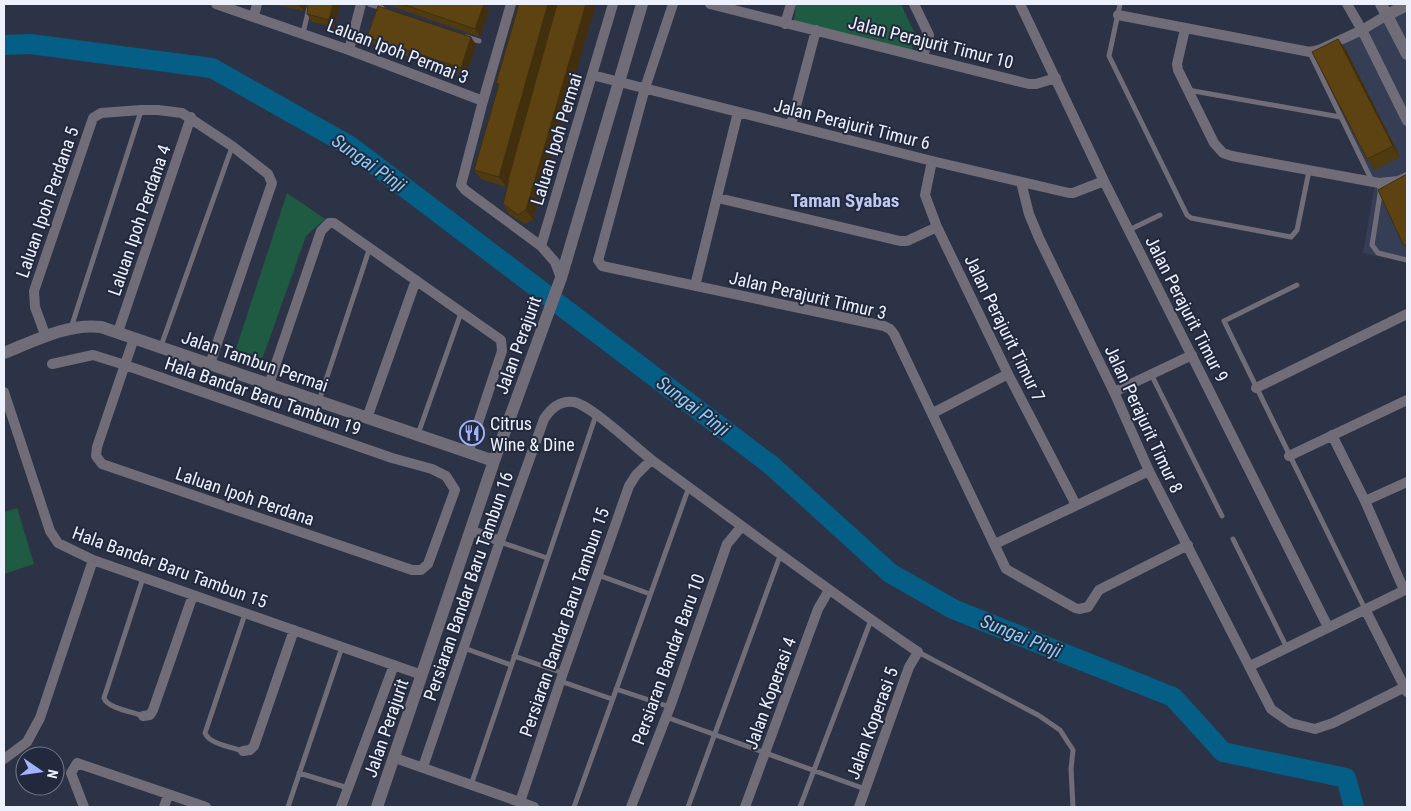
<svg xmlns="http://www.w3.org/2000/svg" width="1411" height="811" viewBox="0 0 1411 811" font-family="'Roboto Condensed',sans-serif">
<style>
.built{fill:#363e56}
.green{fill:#1f5b42}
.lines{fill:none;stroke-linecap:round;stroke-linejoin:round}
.river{stroke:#045e85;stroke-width:20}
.service{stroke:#706d78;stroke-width:5}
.minor{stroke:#706d78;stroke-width:10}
.tertiary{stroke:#706d78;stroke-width:12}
.wall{fill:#503a0f}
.shaded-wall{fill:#412f0d}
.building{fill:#5d4312;stroke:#412f0d}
.labels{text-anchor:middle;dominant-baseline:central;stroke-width:4;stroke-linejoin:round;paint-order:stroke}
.street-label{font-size:18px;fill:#edf1fe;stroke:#23293c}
.poi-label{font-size:18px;fill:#edf1fe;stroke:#23293c;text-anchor:start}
.water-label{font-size:19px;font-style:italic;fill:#89cdf7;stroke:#23293c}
.neighbourhood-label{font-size:19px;font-weight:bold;fill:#bec9f3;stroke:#23293c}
</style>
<rect width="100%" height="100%" fill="#2d3346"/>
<path class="built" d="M 1407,4 L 1407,263 L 1363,253 L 1375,184 L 1312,55 Z"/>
<path class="green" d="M 796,4 L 901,4 L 915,34 L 912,50 L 794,22 Z
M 287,193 L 325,219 L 306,236 L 260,365 L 233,358 Z
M 17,508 L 34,564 L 4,574 L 4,512 Z"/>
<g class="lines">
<path class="river" d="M 4,45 L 30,44 L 212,68 L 350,146 L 771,465 L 890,573 L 953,609 L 1173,697 L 1223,752 L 1346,778 L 1354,807"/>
<path class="service" d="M 369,4 L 382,8
M 1120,4 L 1109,56 L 1187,215 L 1191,218 L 1291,237 L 1297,230 L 1309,171
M 303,33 L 310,4
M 466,37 L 479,41
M 1310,53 L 1372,181
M 1188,90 L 1340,117
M 1380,188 L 1380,194 L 1372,245 L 1378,253 L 1407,260
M 1129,230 L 1160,215
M 1297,285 L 1224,321 L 1365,609
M 71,328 L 141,111
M 161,346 L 232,147
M 1151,374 L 1222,516
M 319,401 L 370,247
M 418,434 L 461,313
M 1233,539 L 1287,648
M 500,542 L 547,558
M 598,575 L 650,594
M 464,648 L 511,665
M 918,652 L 1038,715 L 1060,730 L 1073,750 L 1071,769 L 1073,807
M 514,656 L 563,673
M 560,681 L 612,699
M 616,689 L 670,707
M 143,716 C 133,712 107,708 104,698 L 143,578
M 666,717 L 865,789
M 243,751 C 232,747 209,744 205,733 L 245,614
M 299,773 L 348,788
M 471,785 L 596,415
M 288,807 L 342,647
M 574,807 L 689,487
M 688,807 L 780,556
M 800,807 L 871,620"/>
<path class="minor" d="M 216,4 L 349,50 L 483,101
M 511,4 L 483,101 L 461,185 L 465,190 L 541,246 L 555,262 L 561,278
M 673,4 L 645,88 L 599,257 L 598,260 L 602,266 L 884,326 L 890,329 L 894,334 L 1006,569 L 1075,608 L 1079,609 L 1088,607 L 1099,590 L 1188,545
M 710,4 L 1029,84 L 1036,84 L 1056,78
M 914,4 L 929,35 L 923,57
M 1020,4 L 1104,181 L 1328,627
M 1347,4 L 1362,30 L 1407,121
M 1118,15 L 1310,52 L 1319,50 L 1362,30 L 1387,15
M 254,16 L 257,4
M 785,24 L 791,4
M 1185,29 L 1177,64 L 1178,70 L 1214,143 L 1223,153 L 1232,156 L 1379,183 L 1398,181 L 1407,177
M 349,50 L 361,4
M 592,75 L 932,161 L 1069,193 L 1073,193 L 1104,181
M 791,125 L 816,30
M 932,161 L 925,195 L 937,227 L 1008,374 L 1076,505
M 1021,182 L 1029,214 L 1039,238 L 1114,392 L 1149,471 L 1271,709 L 1291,723 L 1315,729 L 1333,723 L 1407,686
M 718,198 L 900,241 L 907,241 L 937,227
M 541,246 L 613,4
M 695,286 L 738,112
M 118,332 L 191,117
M 46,337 L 35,307 L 34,291 L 93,118 L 101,113 L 141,110 L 158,110 L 182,113 L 232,146 L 268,174 L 272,183 L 210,364
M 52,364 L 93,355 L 125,365 L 392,458 L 432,469 L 446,476 L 455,490 L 428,564 L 421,570 L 412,570 L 102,464 L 96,456 L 97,447 L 134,338
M 269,384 L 321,231 L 329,223 L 334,223 L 501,340 L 502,351 L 468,453
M 1256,388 L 1407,314
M 4,392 L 50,531 L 58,543 L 93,560 L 422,675
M 1114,392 L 1192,355
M 933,413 L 1008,374
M 367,418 L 416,280
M 1332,435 L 1365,501 L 1404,590
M 1289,456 L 1407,400
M 1365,501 L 1407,482
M 472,531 L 500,541
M 995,544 L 1149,471
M 1365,609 L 1407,692
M 1250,666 L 1407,589
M 143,716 L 150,715 L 153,710 L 193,595
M 243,751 L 250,750 L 254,746 L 294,630
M 395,758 L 534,807
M 4,759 L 27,742 L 40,718 L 93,560
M 423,767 L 500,541 L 544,419 C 551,408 560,400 574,402 C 592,406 636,448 653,461 C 741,525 828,591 918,652 L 909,667 L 859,807
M 520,802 L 563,673 L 629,486 L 636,475 L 651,460
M 84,807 L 71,773 L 77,763 L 206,807
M 164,807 L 168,795
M 341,807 L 394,665
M 631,807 L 670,707 L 727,544 L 742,526
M 745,807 L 818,609 L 829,590"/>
<path class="tertiary" d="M 1381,4 L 1407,54
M 1387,15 L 1407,5
M 4,353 C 34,341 68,323 101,327 L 494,461
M 377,807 L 494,461 L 561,278 L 642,4"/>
</g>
<path class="wall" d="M 272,4 L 306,4 L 304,11 Z
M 308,4 L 340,4 L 335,27 L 312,22 L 307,14 Z
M 385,4 L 484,4 L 489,11 L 480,37 Z
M 519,4 L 596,4 L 533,220 L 525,224 L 509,214 L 503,204 L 509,181 L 508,180 L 506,187 L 481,179 L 474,170 L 499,87 L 496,83 Z
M 367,37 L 471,37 L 476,45 L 466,76 L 372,44 Z
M 1338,39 L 1346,50 L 1400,157 L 1375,170 L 1367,159 Z
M 1407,174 L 1407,251 L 1403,244 Z"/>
<path class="shaded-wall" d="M 298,4 L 306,4 L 304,11 Z
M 333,4 L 340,4 L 335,27 L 329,20 Z
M 484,4 L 489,11 L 480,37 L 475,29 Z
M 548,4 L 558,4 L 506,187 L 499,177 Z
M 586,4 L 596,4 L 533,220 L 526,210 Z
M 471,37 L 476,45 L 466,76 L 461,68 Z
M 1338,39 L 1346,50 L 1400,157 L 1393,146 Z"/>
<path class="building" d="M 308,4 L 333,4 L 329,20 L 307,14 Z
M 402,4 L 484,4 L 475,29 Z
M 519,4 L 548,4 L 499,177 L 474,170 L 499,84 L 496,83 Z
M 557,4 L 586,4 L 526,210 L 518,215 L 503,204 L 509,180 L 508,180 Z
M 378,6 L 471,37 L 461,68 L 367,37 Z
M 1338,39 L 1393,146 L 1367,159 L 1312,52 Z
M 1407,174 L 1407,246 L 1403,244 L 1378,190 Z"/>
<defs>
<symbol id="restaurant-ring" viewBox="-11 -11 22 22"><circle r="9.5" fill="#23293c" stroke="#a1b3fd" stroke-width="1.5"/><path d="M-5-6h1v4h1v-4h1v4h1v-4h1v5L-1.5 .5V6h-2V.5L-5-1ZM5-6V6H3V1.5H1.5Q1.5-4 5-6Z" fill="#a1b3fd"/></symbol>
</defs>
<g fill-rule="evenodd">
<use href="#restaurant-ring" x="458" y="419" width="28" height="28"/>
</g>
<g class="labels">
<g class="street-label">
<text transform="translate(931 42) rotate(14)">Jalan Perajurit Timur 10</text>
<text transform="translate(398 51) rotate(21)">Laluan Ipoh Permai 3</text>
<text transform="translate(852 124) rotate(14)">Jalan Perajurit Timur 6</text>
<text transform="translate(556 139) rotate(-73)">Laluan Ipoh Permai</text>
<text transform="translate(47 202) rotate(-71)">Laluan Ipoh Perdana 5</text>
<text transform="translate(139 220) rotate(-71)">Laluan Ipoh Perdana 4</text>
<text transform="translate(808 295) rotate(13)">Jalan Perajurit Timur 3</text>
<text transform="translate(1187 309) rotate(63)">Jalan Perajurit Timur 9</text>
<text transform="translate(1005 328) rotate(64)">Jalan Perajurit Timur 7</text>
<text transform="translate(518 345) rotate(-70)">Jalan Perajurit</text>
<text transform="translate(255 361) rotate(19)">Jalan Tambun Permai</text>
<text transform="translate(263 396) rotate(19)">Hala Bandar Baru Tambun 19</text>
<text transform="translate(1144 419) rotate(65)">Jalan Perajurit Timur 8</text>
<text transform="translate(245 496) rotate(19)">Laluan Ipoh Perdana</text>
<text transform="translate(170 567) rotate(20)">Hala Bandar Baru Tambun 15</text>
<text transform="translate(468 586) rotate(-71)">Persiaran Bandar Baru Tambun 16</text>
<text transform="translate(564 622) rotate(-71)">Persiaran Bandar Baru Tambun 15</text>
<text transform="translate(668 659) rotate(-70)">Persiaran Bandar Baru 10</text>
<text transform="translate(770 693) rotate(-70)">Jalan Koperasi 4</text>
<text transform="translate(872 723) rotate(-70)">Jalan Koperasi 5</text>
<text transform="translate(386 728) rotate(-71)">Jalan Perajurit</text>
</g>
<g class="poi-label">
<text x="490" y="423">Citrus<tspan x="490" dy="21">Wine &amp; Dine</tspan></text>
</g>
<g class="water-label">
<text transform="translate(369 163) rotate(35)">Sungai Pinji</text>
<text transform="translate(693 406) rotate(37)">Sungai Pinji</text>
<text transform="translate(1021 636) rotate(22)">Sungai Pinji</text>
</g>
<g class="neighbourhood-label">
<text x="845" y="200">Taman Syabas</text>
</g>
</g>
<rect width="1411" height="811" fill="none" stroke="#edf1fe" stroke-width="10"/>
<g transform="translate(40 771) rotate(103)"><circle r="24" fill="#23293c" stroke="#74798a"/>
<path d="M0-4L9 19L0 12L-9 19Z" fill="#a1b3fd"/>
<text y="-8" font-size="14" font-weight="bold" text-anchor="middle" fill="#edf1fe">N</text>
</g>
</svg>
